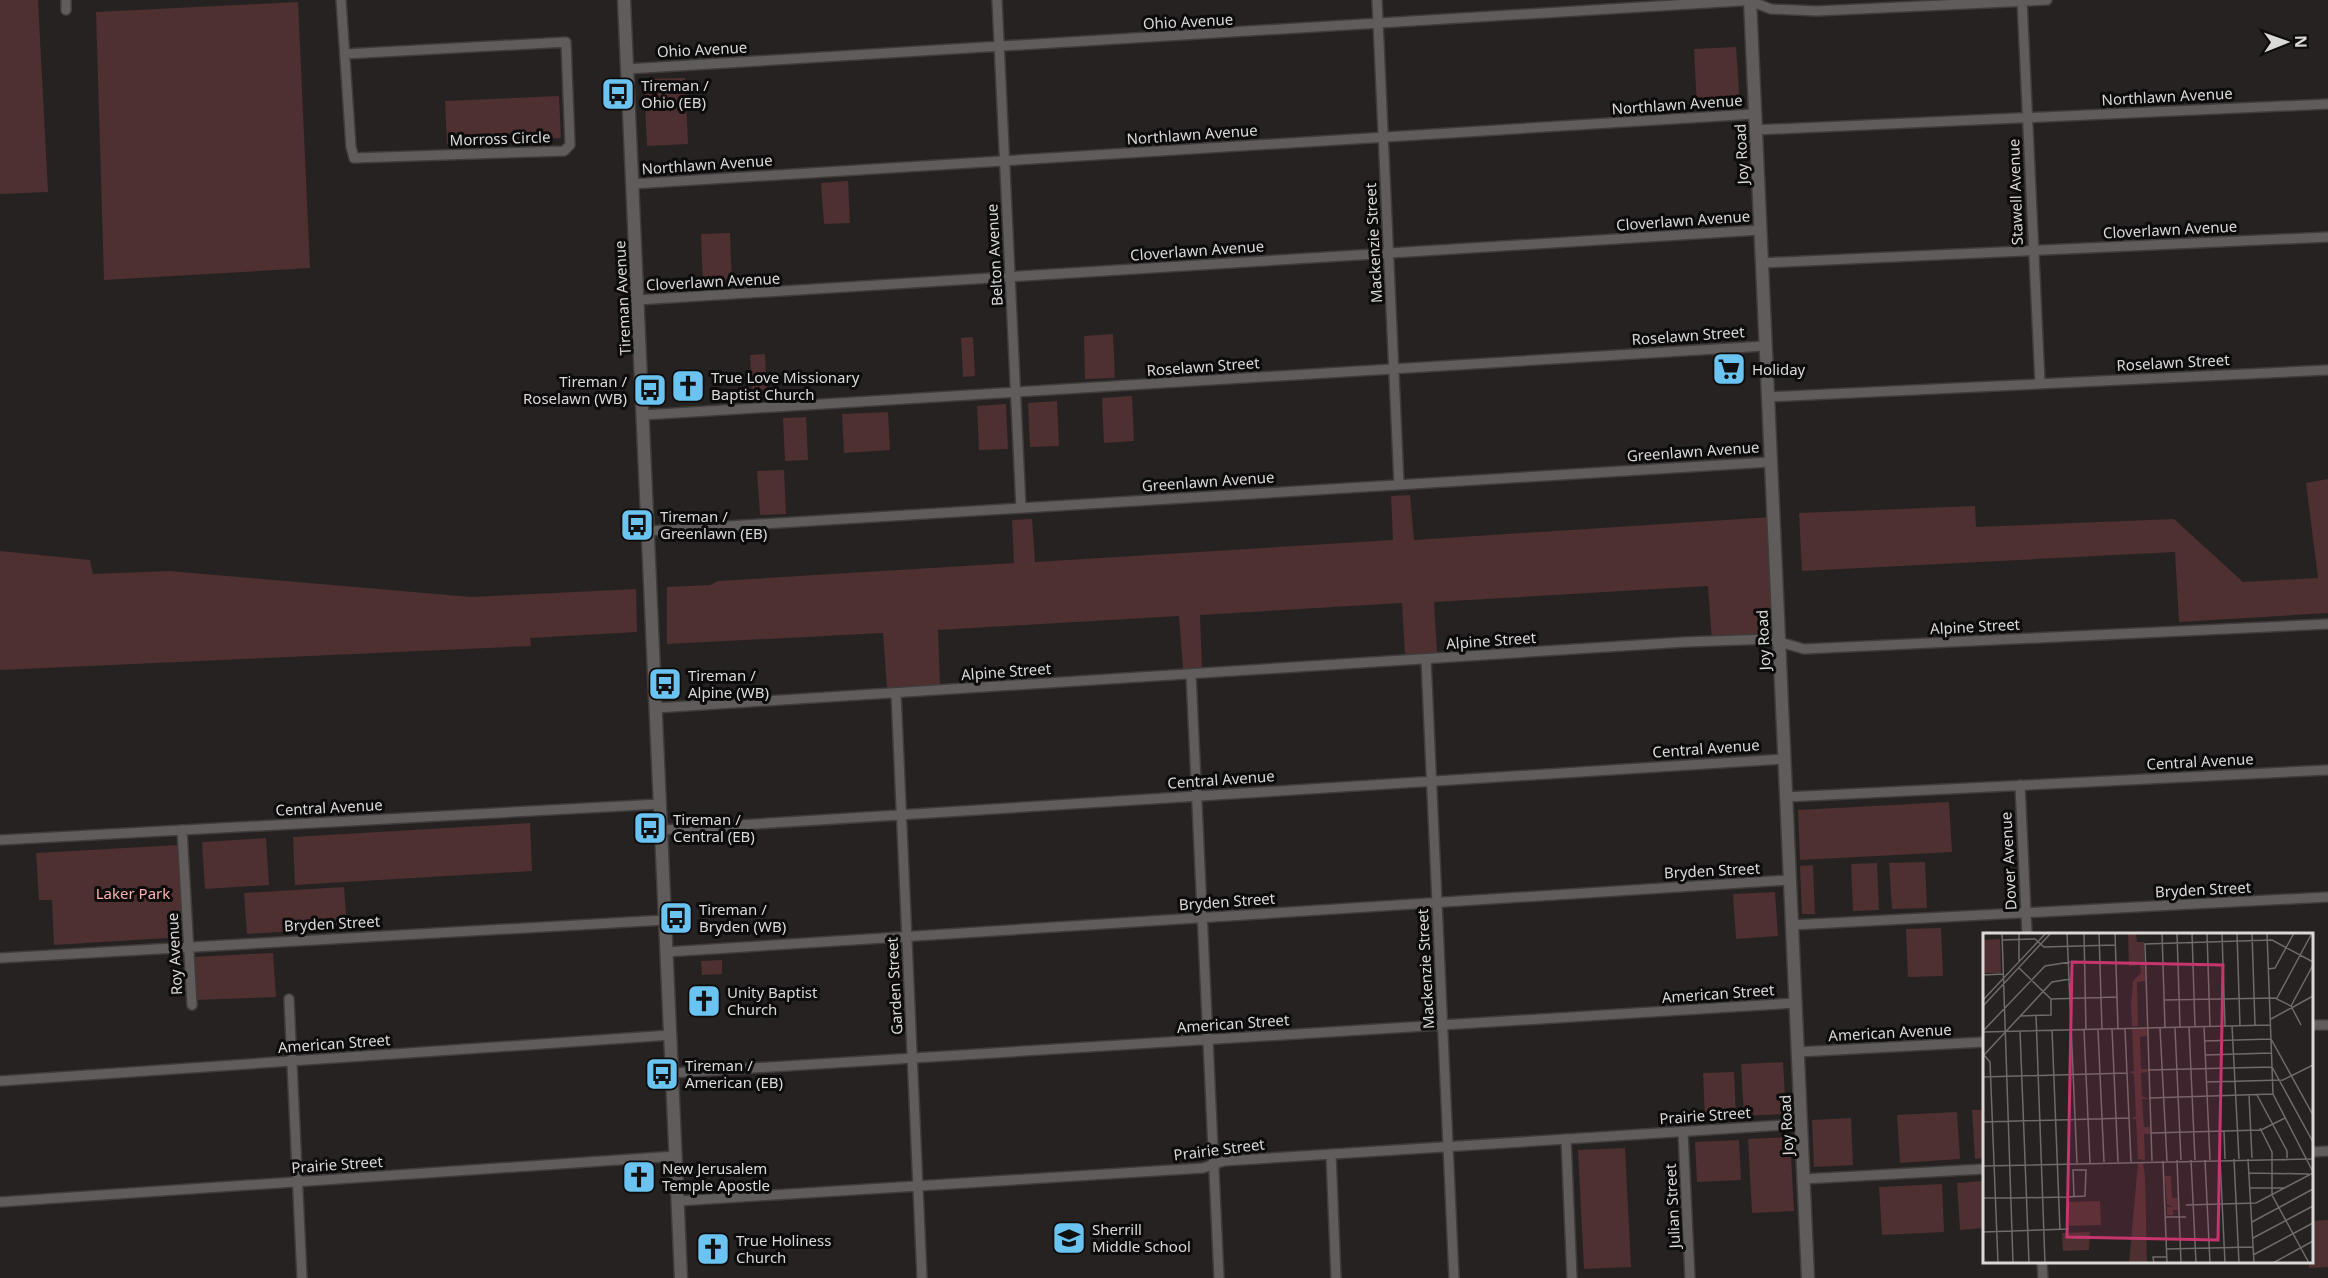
<svg xmlns="http://www.w3.org/2000/svg" width="2328" height="1278" viewBox="0 0 2328 1278" font-family="'Noto Sans',sans-serif">
<style>
.green{fill:#4d302f}
.lines{fill:none;stroke-linecap:round;stroke-linejoin:round}
.minor-casing{stroke:#403c3c;stroke-width:12}
.tertiary-casing{stroke:#403c3c;stroke-width:15}
.minor{stroke:#615c5c;stroke-width:9}
.tertiary{stroke:#615c5c;stroke-width:12}
.labels{text-anchor:middle;dominant-baseline:central;stroke-width:6;stroke-linejoin:round;paint-order:stroke}
.street-label{font-size:15px;fill:#dbd9d8;stroke:#0d0c0c}
.poi-label{font-size:15px;fill:#dbd9d8;stroke:#0d0c0c;text-anchor:start}
.park-label{font-size:15px;fill:#fcb2ae;stroke:#0d0c0c}
.inset-road{fill:none;stroke:#6e6b6a;stroke-width:1.5}
.view{fill:#c6356e;fill-opacity:0.15;stroke:#c6356e;stroke-width:3}
.inset-edge{fill:none;stroke:#dbd9d8;stroke-width:3}
</style>
<rect width="100%" height="100%" fill="#262221"/>
<path class="green" d="M 0,0 L 38,0 L 48,192 L 0,194 Z
M 298,2 L 310,268 L 104,280 L 96,12 Z
M 1736,47 L 1740,106 L 1697,108 L 1694,49 Z
M 685,78 L 688,144 L 647,146 L 644,79 Z
M 559,96 L 561,138 L 447,144 L 445,101 Z
M 848,181 L 850,223 L 824,224 L 821,183 Z
M 730,233 L 732,285 L 703,286 L 701,234 Z
M 1113,334 L 1115,378 L 1085,379 L 1084,336 Z
M 973,337 L 975,376 L 963,377 L 961,338 Z
M 765,354 L 767,398 L 752,399 L 750,355 Z
M 1132,396 L 1134,441 L 1104,443 L 1102,398 Z
M 1057,401 L 1059,446 L 1030,447 L 1028,403 Z
M 1006,404 L 1008,449 L 979,450 L 977,406 Z
M 888,412 L 890,450 L 844,453 L 842,414 Z
M 806,417 L 808,460 L 785,461 L 783,418 Z
M 784,470 L 786,514 L 760,515 L 757,471 Z
M 2328,479 L 2328,613 L 2179,622 L 2175,552 L 1802,571 L 1799,513 L 1975,506 L 1976,527 L 2174,519 L 2243,582 L 2318,578 L 2306,483 Z
M 1410,495 L 1414,540 L 1772,517 L 1778,638 L 1712,642 L 1708,586 L 1434,602 L 1437,653 L 1405,655 L 1402,603 L 1200,615 L 1202,668 L 1183,669 L 1179,616 L 938,630 L 940,685 L 887,688 L 883,633 L 667,644 L 667,587 L 710,585 L 718,581 L 1014,563 L 1012,520 L 1032,519 L 1035,562 L 1393,540 L 1391,496 Z
M 0,551 L 90,560 L 93,574 L 169,571 L 471,597 L 636,589 L 637,632 L 530,638 L 531,646 L 0,670 Z
M 1949,802 L 1952,852 L 1800,860 L 1798,810 Z
M 530,823 L 532,871 L 295,885 L 293,837 Z
M 266,838 L 269,885 L 205,889 L 202,842 Z
M 178,845 L 183,937 L 54,945 L 52,900 L 39,900 L 36,853 Z
M 1925,862 L 1927,908 L 1892,909 L 1889,863 Z
M 1877,863 L 1879,910 L 1853,911 L 1851,864 Z
M 1813,865 L 1815,914 L 1802,914 L 1800,866 Z
M 344,887 L 347,928 L 247,934 L 244,893 Z
M 1775,892 L 1778,936 L 1736,939 L 1733,894 Z
M 1941,928 L 1943,976 L 1908,977 L 1906,929 Z
M 273,953 L 276,997 L 196,1000 L 194,957 Z
M 722,960 L 722,974 L 702,975 L 701,961 Z
M 1783,1062 L 1786,1114 L 1744,1116 L 1741,1064 Z
M 1734,1072 L 1736,1118 L 1705,1119 L 1703,1073 Z
M 1972,1110 L 1984,1110 L 1984,1158 L 1975,1159 Z
M 1957,1112 L 1960,1159 L 1900,1163 L 1897,1115 Z
M 1851,1118 L 1853,1165 L 1814,1167 L 1812,1120 Z
M 1790,1137 L 1794,1211 L 1752,1213 L 1748,1139 Z
M 1739,1140 L 1741,1180 L 1697,1182 L 1695,1142 Z
M 1625,1148 L 1631,1267 L 1584,1269 L 1578,1150 Z
M 1984,1181 L 1984,1228 L 1960,1230 L 1957,1183 Z
M 1942,1184 L 1944,1232 L 1882,1235 L 1879,1187 Z
M 2328,1220 L 2328,1267 L 2309,1268 L 2309,1262 L 2312,1262 L 2312,1221 Z"/>
<g class="lines">
<defs>
<path id="minor" d="M 66,0 L 66,10
M 341,0 L 351,147 L 354,158 L 564,151 L 570,145 L 566,42 L 345,54
M 997,0 L 1021,508
M 1377,0 L 1399,484
M 2022,0 L 2040,383
M 1750,1 L 1771,9 L 1817,11 L 2047,0
M 627,69 L 1756,0
M 1755,130 L 2328,104
M 632,184 L 1754,114
M 1761,263 L 2328,237
M 637,300 L 1760,230
M 1767,397 L 2328,370
M 643,415 L 1765,346
M 648,531 L 1770,462
M 1426,659 L 1454,1278
M 1191,674 L 1219,1278
M 896,693 L 922,1278
M 656,708 L 1685,642 L 1769,639 L 1804,649 L 2328,624
M 2020,785 L 2027,934
M 1786,797 L 2328,770
M 182,830 L 192,1005
M 661,830 L 1784,759
M 0,840 L 660,804
M 1792,925 L 2328,897
M 666,952 L 1789,880
M 0,958 L 665,920
M 289,999 L 302,1278
M 2312,1025 L 2328,1025
M 1798,1052 L 1984,1042
M 672,1073 L 1795,1003
M 0,1081 L 671,1035
M 1683,1132 L 1690,1278
M 1566,1139 L 1572,1278
M 2312,1152 L 2328,1151
M 1331,1154 L 1336,1278
M 1804,1179 L 1984,1169
M 678,1201 L 1203,1168 L 1224,1161 L 1801,1124
M 0,1202 L 676,1156
M 2042,1262 L 2043,1278"/>
<path id="tertiary" d="M 624,0 L 681,1278
M 1750,0 L 1808,1278"/>
</defs>
<use href="#minor" class="minor-casing"/>
<use href="#tertiary" class="tertiary-casing"/>
<use href="#minor" class="minor"/>
<use href="#tertiary" class="tertiary"/>
</g>
<defs>
<symbol id="bus-square" viewBox="-11 -11 22 22"><rect x="-9" y="-9" width="18" height="18" rx="4" fill="#6ac3f1" stroke="#0d0c0c"/><path d="M-5-6H5V4H4V6H2V4H-2V6H-4V4H-5ZM-3.5-4V0h7V-4ZM-3.5 1.2v1.5H-2V1.2ZM2 1.2v1.5H3.5V1.2Z" fill="#111"/></symbol>
<symbol id="supermarket-square" viewBox="-11 -11 22 22"><rect x="-9" y="-9" width="18" height="18" rx="4" fill="#6ac3f1" stroke="#0d0c0c"/><path d="M-6-5.5h2.5l.6 2H6L4.5 2H-2.5L-4.4-4H-6ZM-1.5 3.2a1.3 1.3 0 1 0 .1 0ZM3 3.2a1.3 1.3 0 1 0 .1 0Z" fill="#111"/></symbol>
<symbol id="church-square" viewBox="-11 -11 22 22"><rect x="-9" y="-9" width="18" height="18" rx="4" fill="#6ac3f1" stroke="#0d0c0c"/><path d="M-1.2-6h2.4v3.5h3.3v2.4h-3.3V6h-2.4V-.1h-3.3v-2.4h3.3Z" fill="#111"/></symbol>
<symbol id="school-square" viewBox="-11 -11 22 22"><rect x="-9" y="-9" width="18" height="18" rx="4" fill="#6ac3f1" stroke="#0d0c0c"/><path d="M0-5L7-2L0 1L-7-2ZM-4 1L0 2.5L4 1V4Q0 6-4 4Z" fill="#111"/></symbol>
</defs>
<g fill-rule="evenodd">
<use href="#bus-square" x="599" y="75" width="38" height="38"/>
<use href="#supermarket-square" x="1710" y="350" width="38" height="38"/>
<use href="#church-square" x="669" y="367" width="38" height="38"/>
<use href="#bus-square" x="631" y="371" width="38" height="38"/>
<use href="#bus-square" x="618" y="506" width="38" height="38"/>
<use href="#bus-square" x="646" y="665" width="38" height="38"/>
<use href="#bus-square" x="631" y="809" width="38" height="38"/>
<use href="#bus-square" x="657" y="899" width="38" height="38"/>
<use href="#church-square" x="685" y="982" width="38" height="38"/>
<use href="#bus-square" x="643" y="1055" width="38" height="38"/>
<use href="#church-square" x="620" y="1158" width="38" height="38"/>
<use href="#school-square" x="1050" y="1219" width="38" height="38"/>
<use href="#church-square" x="694" y="1230" width="38" height="38"/>
</g>
<g class="labels">
<g class="street-label">
<text transform="translate(1188 21) rotate(-3)">Ohio Avenue</text>
<text transform="translate(702 49) rotate(-3)">Ohio Avenue</text>
<text transform="translate(2167 96) rotate(-3)">Northlawn Avenue</text>
<text transform="translate(1677 104) rotate(-4)">Northlawn Avenue</text>
<text transform="translate(1192 134) rotate(-4)">Northlawn Avenue</text>
<text transform="translate(500 138) rotate(-2)">Morross Circle</text>
<text transform="translate(1741 154) rotate(-93)">Joy Road</text>
<text transform="translate(707 164) rotate(-4)">Northlawn Avenue</text>
<text transform="translate(2015 192) rotate(-92)">Stawell Avenue</text>
<text transform="translate(1683 220) rotate(-4)">Cloverlawn Avenue</text>
<text transform="translate(2170 229) rotate(-3)">Cloverlawn Avenue</text>
<text transform="translate(1373 243) rotate(-93)">Mackenzie Street</text>
<text transform="translate(1197 250) rotate(-4)">Cloverlawn Avenue</text>
<text transform="translate(994 255) rotate(-93)">Belton Avenue</text>
<text transform="translate(713 281) rotate(-3)">Cloverlawn Avenue</text>
<text transform="translate(622 298) rotate(-93)">Tireman Avenue</text>
<text transform="translate(1688 335) rotate(-4)">Roselawn Street</text>
<text transform="translate(2173 362) rotate(-3)">Roselawn Street</text>
<text transform="translate(1203 366) rotate(-4)">Roselawn Street</text>
<text transform="translate(1693 451) rotate(-4)">Greenlawn Avenue</text>
<text transform="translate(1208 481) rotate(-4)">Greenlawn Avenue</text>
<text transform="translate(1975 626) rotate(-3)">Alpine Street</text>
<text transform="translate(1491 640) rotate(-4)">Alpine Street</text>
<text transform="translate(1763 640) rotate(-93)">Joy Road</text>
<text transform="translate(1006 671) rotate(-4)">Alpine Street</text>
<text transform="translate(1706 748) rotate(-4)">Central Avenue</text>
<text transform="translate(2200 761) rotate(-3)">Central Avenue</text>
<text transform="translate(1221 779) rotate(-4)">Central Avenue</text>
<text transform="translate(329 807) rotate(-3)">Central Avenue</text>
<text transform="translate(2008 861) rotate(-93)">Dover Avenue</text>
<text transform="translate(1712 870) rotate(-3)">Bryden Street</text>
<text transform="translate(2203 889) rotate(-3)">Bryden Street</text>
<text transform="translate(1227 901) rotate(-4)">Bryden Street</text>
<text transform="translate(332 923) rotate(-3)">Bryden Street</text>
<text transform="translate(174 954) rotate(-93)">Roy Avenue</text>
<text transform="translate(1425 969) rotate(-93)">Mackenzie Street</text>
<text transform="translate(894 986) rotate(-93)">Garden Street</text>
<text transform="translate(1718 993) rotate(-4)">American Street</text>
<text transform="translate(1233 1023) rotate(-4)">American Street</text>
<text transform="translate(1890 1032) rotate(-3)">American Avenue</text>
<text transform="translate(334 1043) rotate(-4)">American Street</text>
<text transform="translate(1705 1115) rotate(-4)">Prairie Street</text>
<text transform="translate(1786 1125) rotate(-93)">Joy Road</text>
<text transform="translate(1219 1149) rotate(-7)">Prairie Street</text>
<text transform="translate(337 1164) rotate(-4)">Prairie Street</text>
<text transform="translate(1672 1206) rotate(-93)">Julian Street</text>
</g>
<g class="poi-label">
<text x="641" y="85">Tireman /<tspan x="641" dy="17">Ohio (EB)</tspan></text>
<text x="1752" y="369">Holiday</text>
<text x="711" y="377">True Love Missionary<tspan x="711" dy="17">Baptist Church</tspan></text>
<text x="627" y="381" text-anchor="end">Tireman /<tspan x="627" dy="17">Roselawn (WB)</tspan></text>
<text x="660" y="516">Tireman /<tspan x="660" dy="17">Greenlawn (EB)</tspan></text>
<text x="688" y="675">Tireman /<tspan x="688" dy="17">Alpine (WB)</tspan></text>
<text x="673" y="819">Tireman /<tspan x="673" dy="17">Central (EB)</tspan></text>
<text x="699" y="909">Tireman /<tspan x="699" dy="17">Bryden (WB)</tspan></text>
<text x="727" y="992">Unity Baptist<tspan x="727" dy="17">Church</tspan></text>
<text x="685" y="1065">Tireman /<tspan x="685" dy="17">American (EB)</tspan></text>
<text x="662" y="1168">New Jerusalem<tspan x="662" dy="17">Temple Apostle</tspan></text>
<text x="1092" y="1229">Sherrill<tspan x="1092" dy="17">Middle School</tspan></text>
<text x="736" y="1240">True Holiness<tspan x="736" dy="17">Church</tspan></text>
</g>
<g class="park-label">
<text x="133" y="893">Laker Park</text>
</g>
</g>
<g transform="translate(1983 933)">
<rect width="330" height="330" fill="#262221"/>
<path d="M 145,0 L 153,0 L 154,9 L 161,9 L 162,48 L 154,49 L 155,93 L 149,93 L 148,72 L 150,48 L 158,40 L 157,32 L 146,33 ZM 17,6 L 18,40 L 0,40 L 0,7 ZM 163,95 L 164,103 L 157,104 L 158,136 L 164,136 L 165,139 L 158,140 L 159,163 L 166,166 L 159,166 L 161,194 L 167,194 L 167,201 L 161,201 L 162,227 L 155,226 L 153,186 L 148,186 L 153,183 L 151,141 L 146,139 L 151,138 L 149,96 ZM 155,230 L 160,230 L 162,243 L 164,330 L 146,330 ZM 182,243 L 188,243 L 189,265 L 194,265 L 195,277 L 190,277 L 190,282 L 184,282 L 184,274 L 190,274 L 184,271 ZM 117,268 L 118,292 L 86,293 L 85,269 ZM 107,299 L 106,317 L 80,318 L 79,300 Z" fill="#4d302f"/>
<path class="inset-road" d="M 19,0 L 30,330M 36,0 L 36,28M 84,0 L 94,230M 101,0 L 103,97M 116,0 L 119,97M 132,0 L 135,96M 179,0 L 182,95M 194,0 L 197,94M 209,0 L 212,94M 224,0 L 227,94M 239,0 L 242,93M 254,0 L 257,93M 269,0 L 272,92M 284,0 L 290,161 L 330,239M 19,7 L 52,6 L 61,14 L 132,12M 36,35 L 68,66 L 134,64M 285,36 L 292,35 L 311,0M 0,42 L 20,41M 294,65 L 329,0M 0,67 L 63,0M 181,67 L 292,65 L 308,73 L 318,92M 0,73 L 68,0M 308,73 L 330,32M 53,82 L 62,330M 37,83 L 68,82 L 68,66M 288,86 L 330,63M 249,93 L 256,226M 206,94 L 212,227M 221,94 L 227,227M 177,95 L 184,228M 192,95 L 198,227M 129,96 L 135,229M 142,96 L 148,229M 69,97 L 77,297M 101,97 L 107,230M 115,97 L 121,229M 0,98 L 62,33 L 87,29M 37,98 L 46,330M 0,99 L 287,92M 221,108 L 288,106 L 330,182M 1,122 L 7,129 L 15,330M 1,122 L 69,49 L 87,46M 222,122 L 288,120M 165,137 L 289,134 L 330,209M 0,144 L 144,140M 223,149 L 300,147 L 330,132M 266,162 L 269,225M 274,162 L 304,218 L 304,225M 166,165 L 290,161M 0,189 L 146,185M 277,195 L 289,219 L 289,262 L 326,330M 241,198 L 242,226M 168,200 L 278,197 L 302,185M 237,226 L 242,330M 251,226 L 256,330M 265,226 L 271,330M 194,227 L 198,330M 208,227 L 213,330M 222,227 L 227,330M 169,228 L 162,11 L 289,7 L 330,29M 180,228 L 184,330M 0,233 L 330,226M 266,240 L 326,241M 267,255 L 301,255M 0,265 L 30,265 L 84,264 L 102,263 L 103,237 L 90,237 L 91,263M 203,272 L 273,270 L 330,240M 183,284 L 203,284M 269,289 L 330,256M 0,299 L 86,296M 270,305 L 330,273M 184,316 L 270,314M 270,322 L 330,290M 171,330 L 170,324 L 184,324M 290,330 L 330,308"/>
<path class="view" d="M 89,29 L 240,32 L 235,307 L 84,304 Z"/>
<rect width="330" height="330" class="inset-edge"/>
</g>
<g transform="translate(2286 42) rotate(89)" stroke="#0d0c0c" stroke-width="4.5" paint-order="stroke">
<path d="M0-4.5L10 22L0 15L-10 22Z" fill="#dbd9d8"/>
<text y="-9" font-size="16" font-weight="bold" text-anchor="middle" fill="#dbd9d8">N</text>
</g>
</svg>
